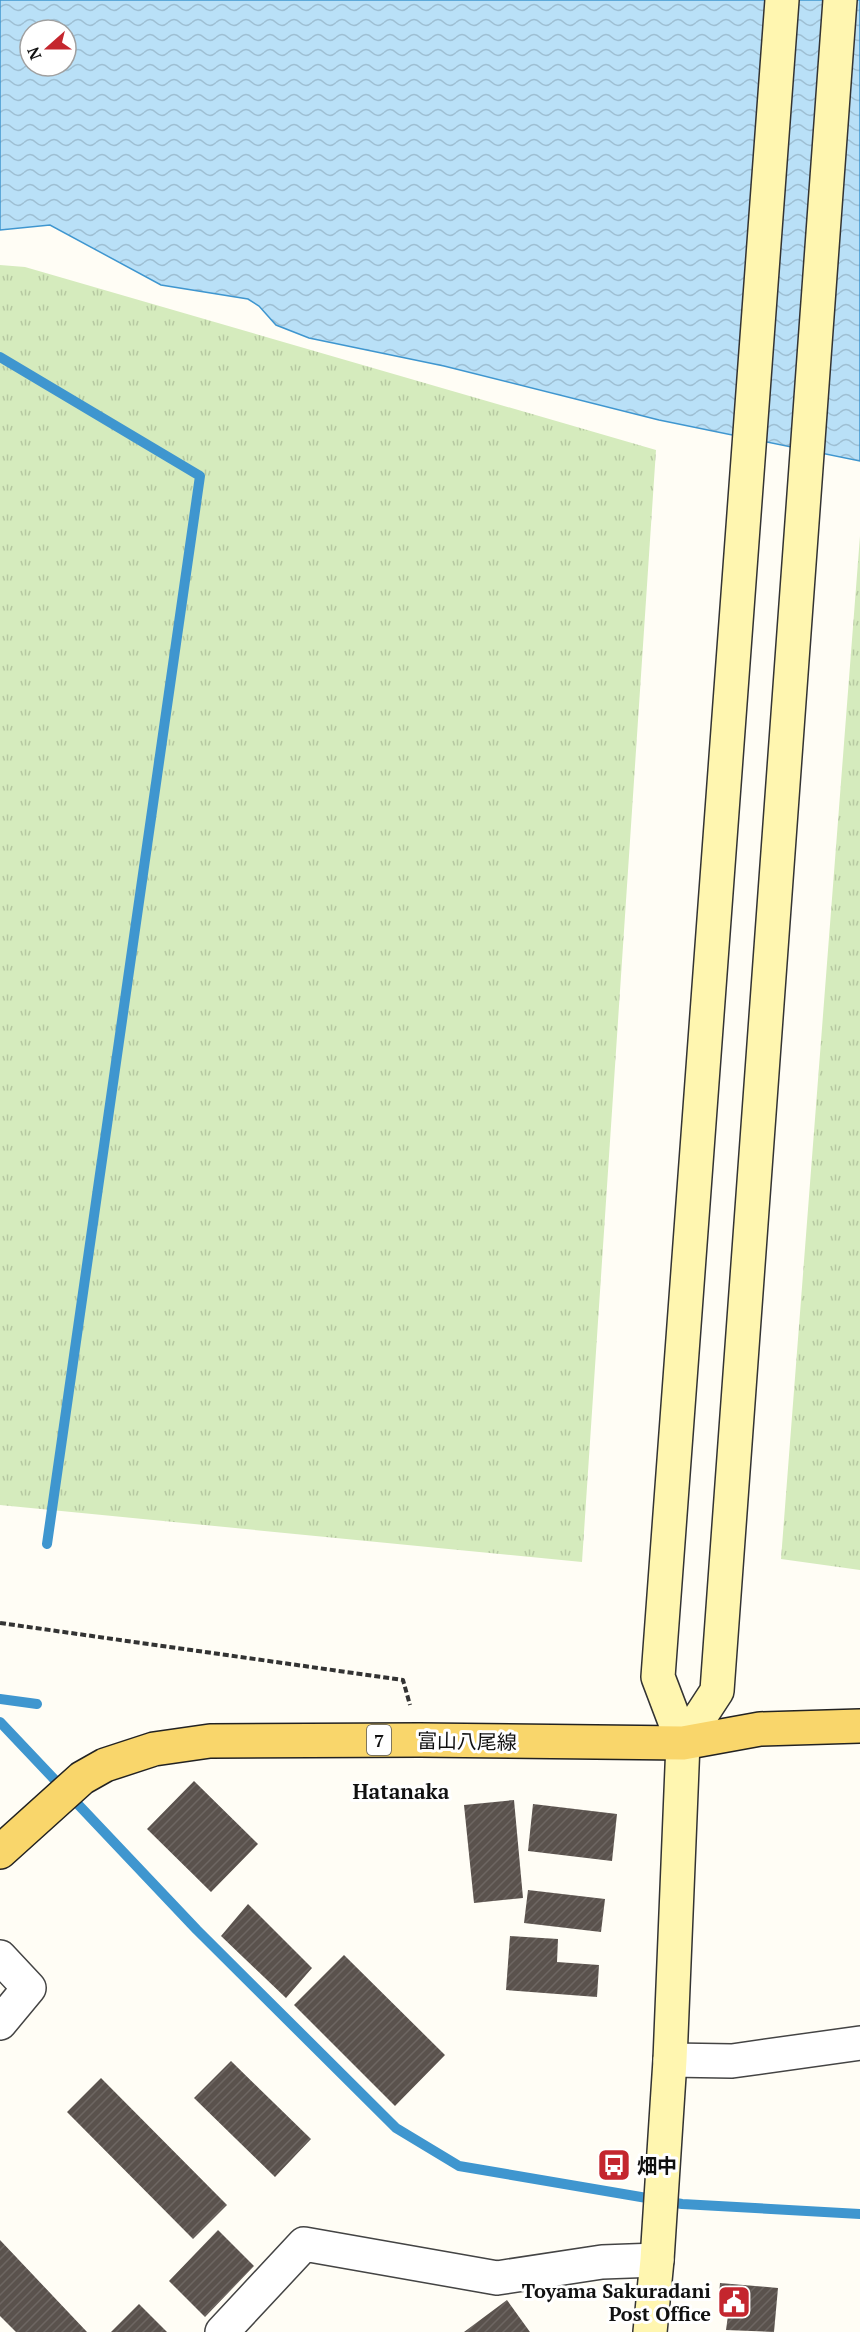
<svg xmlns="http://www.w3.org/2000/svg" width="860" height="2332" viewBox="0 0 860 2332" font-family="'PT Serif','Noto Sans JP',serif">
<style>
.grass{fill:url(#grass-tufts)}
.water{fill:url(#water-waves);stroke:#3f96cf;stroke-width:1.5;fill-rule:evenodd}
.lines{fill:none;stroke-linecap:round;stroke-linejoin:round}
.stream{stroke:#3f96cf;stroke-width:10}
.building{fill:url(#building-hatch)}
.street-casing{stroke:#444;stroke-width:36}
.secondary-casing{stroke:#333;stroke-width:36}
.primary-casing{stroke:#222;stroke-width:36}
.path{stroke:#333;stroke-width:4;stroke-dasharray:6 3;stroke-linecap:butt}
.street{stroke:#fff;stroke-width:33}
.secondary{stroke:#fff6b0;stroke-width:33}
.primary{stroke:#f9d66b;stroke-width:33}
.labels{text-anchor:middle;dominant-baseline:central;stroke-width:6;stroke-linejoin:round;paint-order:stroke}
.shield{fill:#fff;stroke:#585858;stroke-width:1.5}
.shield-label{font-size:18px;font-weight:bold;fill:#111}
.street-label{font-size:20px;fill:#111;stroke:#fff}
.poi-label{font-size:20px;font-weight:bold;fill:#111;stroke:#fff;text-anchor:start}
.neighbourhood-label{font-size:21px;font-weight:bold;fill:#111;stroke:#fff}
</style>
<defs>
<pattern id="grass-tufts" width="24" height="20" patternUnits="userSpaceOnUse" patternTransform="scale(1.5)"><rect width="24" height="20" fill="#d5ebbd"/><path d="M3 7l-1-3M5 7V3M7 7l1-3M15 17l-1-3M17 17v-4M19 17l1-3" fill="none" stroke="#b6c8a1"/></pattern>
<pattern id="water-waves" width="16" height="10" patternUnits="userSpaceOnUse" patternTransform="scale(1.5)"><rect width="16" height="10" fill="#b9e0f7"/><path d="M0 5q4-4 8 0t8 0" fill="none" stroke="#9ebfd3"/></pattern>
<pattern id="building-hatch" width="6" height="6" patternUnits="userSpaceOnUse" patternTransform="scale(1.5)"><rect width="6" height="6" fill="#5a524d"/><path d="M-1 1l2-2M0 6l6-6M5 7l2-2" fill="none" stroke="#6d6662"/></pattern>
</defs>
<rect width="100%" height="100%" fill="#fffdf5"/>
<path class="grass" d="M 0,265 L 25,267 L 656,450 L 582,1562 L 0,1505 Z
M 860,536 L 860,1570 L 781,1559 Z"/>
<path class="water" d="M 0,0 L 860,0 L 860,461 L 659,420 L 444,366 L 309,338 L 276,325 L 259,306 L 248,299 L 161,285 L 50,225 L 0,230 ZM 30,30 L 66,30 L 66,66 L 30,66 Z"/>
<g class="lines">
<path class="stream" d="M 0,357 L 200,476 L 47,1544
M 0,1699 L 37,1704
M 0,1722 L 197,1930 L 396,2128 L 459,2166 L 682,2204 L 860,2214"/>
</g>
<path class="building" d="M 194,1781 L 258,1844 L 211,1892 L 147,1829 Z
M 514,1800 L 523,1898 L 474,1903 L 464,1805 Z
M 533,1804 L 617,1814 L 612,1861 L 528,1851 Z
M 528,1890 L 605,1899 L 601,1932 L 524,1923 Z
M 248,1904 L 312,1968 L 286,1998 L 221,1936 Z
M 510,1936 L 558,1939 L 557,1962 L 599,1965 L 597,1997 L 506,1990 Z
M 344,1955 L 445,2055 L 395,2106 L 294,2005 Z
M 231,2061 L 311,2139 L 275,2177 L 194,2098 Z
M 101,2078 L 227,2205 L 193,2239 L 67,2112 Z
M 218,2230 L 254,2266 L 205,2317 L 169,2281 Z
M 0,2240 L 87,2332 L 16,2332 L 0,2316 Z
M 720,2283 L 778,2288 L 774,2332 L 726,2330 L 729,2308 L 718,2307 Z
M 507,2300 L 530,2332 L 464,2332 Z
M 139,2304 L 167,2332 L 111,2332 Z"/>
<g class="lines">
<defs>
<path id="street" d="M 0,1957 L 29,1988 L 0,2023
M 670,2060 L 732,2061 L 860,2043
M 222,2332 L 304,2244 L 497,2278 L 602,2262 L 657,2260"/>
<path id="secondary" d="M 683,1743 L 717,1691 L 840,0
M 650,2332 L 657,2260 L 670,2060 L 683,1743 L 658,1677 L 782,0"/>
<path id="primary" d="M 0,1852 L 82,1778 L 105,1765 L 154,1749 L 210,1741 L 420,1740 L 683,1743 L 760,1729 L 860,1726"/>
</defs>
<use href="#street" class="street-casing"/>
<use href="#secondary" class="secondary-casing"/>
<use href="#primary" class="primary-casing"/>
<path class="path" d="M 0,1623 L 403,1680 L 410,1705"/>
<use href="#street" class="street"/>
<use href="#secondary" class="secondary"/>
<use href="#primary" class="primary"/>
</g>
<defs>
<symbol id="bus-square" viewBox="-11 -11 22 22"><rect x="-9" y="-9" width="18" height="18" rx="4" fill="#c4262e" stroke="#fff"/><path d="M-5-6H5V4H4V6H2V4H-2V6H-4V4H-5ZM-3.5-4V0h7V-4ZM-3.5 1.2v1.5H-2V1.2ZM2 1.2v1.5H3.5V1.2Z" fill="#fff"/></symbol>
<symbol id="civic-square" viewBox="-11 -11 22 22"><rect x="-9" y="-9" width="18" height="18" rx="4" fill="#c4262e" stroke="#fff"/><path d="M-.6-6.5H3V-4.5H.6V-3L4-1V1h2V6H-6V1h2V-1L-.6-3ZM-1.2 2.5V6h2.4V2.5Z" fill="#fff"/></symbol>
</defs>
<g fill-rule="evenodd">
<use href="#bus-square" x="595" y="2146" width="38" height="38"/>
<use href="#civic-square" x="715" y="2283" width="38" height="38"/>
</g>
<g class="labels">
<rect class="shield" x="367" y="1725" width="24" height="30" rx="4.5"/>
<g class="shield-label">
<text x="379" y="1740">7</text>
</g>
<g class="street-label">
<text transform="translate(467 1741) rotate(1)">富山八尾線</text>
</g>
<g class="poi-label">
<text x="637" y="2165">畑中</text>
<text x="711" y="2290" text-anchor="end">Toyama Sakuradani<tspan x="711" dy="23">Post Office</tspan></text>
</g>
<g class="neighbourhood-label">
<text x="401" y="1791">Hatanaka</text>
</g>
</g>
<g transform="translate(48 48) rotate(249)"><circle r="28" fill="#ffffff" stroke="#a0a0a0" stroke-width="1.5"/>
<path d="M0-4.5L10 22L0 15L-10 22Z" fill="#c4262e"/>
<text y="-9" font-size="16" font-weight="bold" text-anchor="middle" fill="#111111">N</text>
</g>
</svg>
